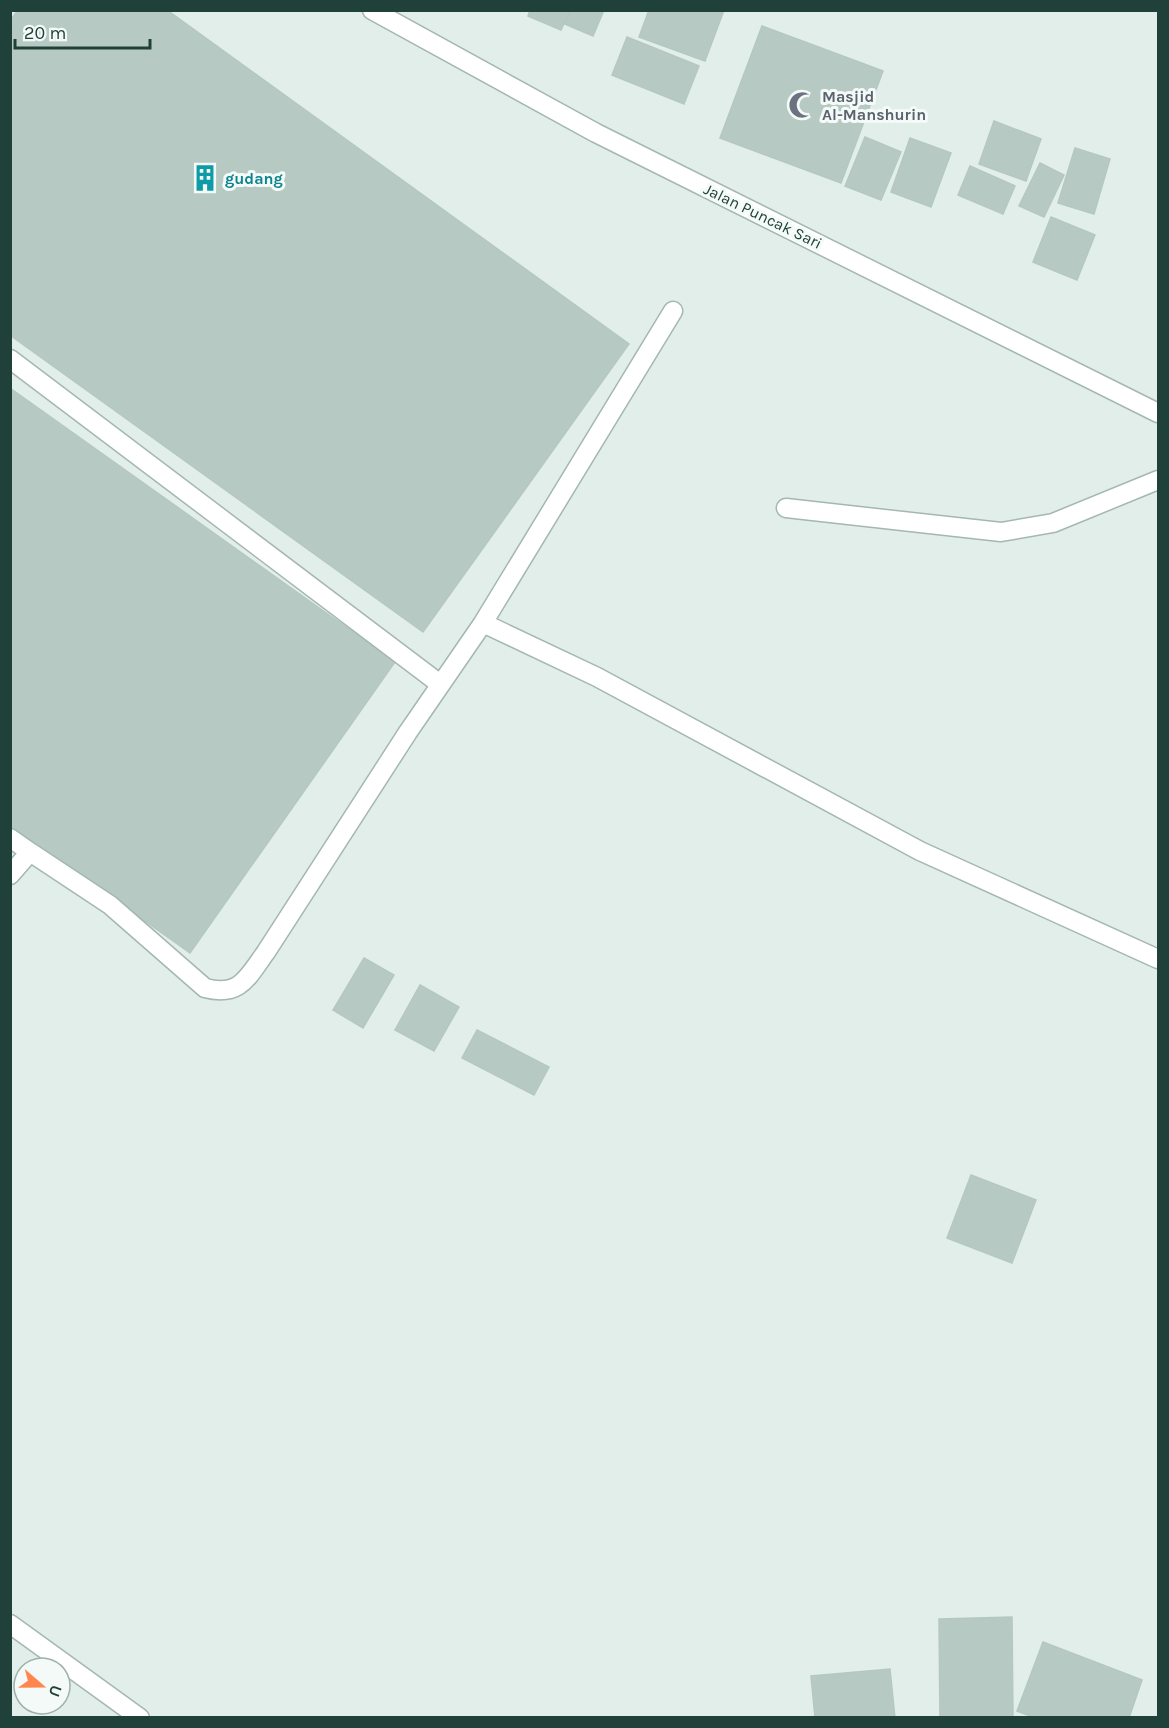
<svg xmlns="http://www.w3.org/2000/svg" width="1169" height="1728" viewBox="0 0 1169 1728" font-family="Karla,sans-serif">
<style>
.building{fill:#b7c9c3;stroke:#b4c8c1;stroke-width:1.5}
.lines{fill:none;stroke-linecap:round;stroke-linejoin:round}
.lane-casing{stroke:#a4b7b1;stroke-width:21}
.street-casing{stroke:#a4b7b1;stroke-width:21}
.lane{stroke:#fff;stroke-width:18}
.street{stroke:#fff;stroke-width:18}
.labels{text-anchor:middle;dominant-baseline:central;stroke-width:6;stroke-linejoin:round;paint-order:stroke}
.worship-label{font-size:16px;font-weight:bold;fill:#5b616d;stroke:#f3faf7;text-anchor:start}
.culture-label{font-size:16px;font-weight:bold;fill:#0d838f;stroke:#f3faf7;text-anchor:start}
.street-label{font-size:16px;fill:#20413a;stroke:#f3faf7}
</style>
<rect width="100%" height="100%" fill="#e2eee9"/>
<path class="building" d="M 18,10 L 167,10 L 629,344 L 423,632 L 10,335 L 10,21 Z
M 530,10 L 570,10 L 561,30 L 528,16 Z
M 571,10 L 604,10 L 593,36 L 565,24 Z
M 649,10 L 724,10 L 705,61 L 639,37 Z
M 762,26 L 883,71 L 841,183 L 720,138 Z
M 627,37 L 699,66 L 684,104 L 612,75 Z
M 994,121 L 1041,139 L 1026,181 L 979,164 Z
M 865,137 L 901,152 L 881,200 L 845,186 Z
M 910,138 L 951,153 L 931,207 L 891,192 Z
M 1075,148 L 1110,159 L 1094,214 L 1058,203 Z
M 1040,163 L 1064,175 L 1044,217 L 1019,206 Z
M 970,166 L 1015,186 L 1003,214 L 958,195 Z
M 1051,217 L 1095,235 L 1077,280 L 1033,262 Z
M 10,388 L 395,662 L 190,953 L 10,825 Z
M 364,958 L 394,975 L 363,1028 L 333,1010 Z
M 420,985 L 459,1007 L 434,1051 L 395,1030 Z
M 477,1030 L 549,1067 L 534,1095 L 462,1058 Z
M 971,1175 L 1036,1200 L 1012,1263 L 947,1238 Z
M 1012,1617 L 1013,1718 L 940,1718 L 939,1619 Z
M 1043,1642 L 1142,1680 L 1129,1718 L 1035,1718 L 1017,1711 Z
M 890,1669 L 895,1718 L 815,1718 L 811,1676 Z"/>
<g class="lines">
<defs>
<path id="lane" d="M 10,359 L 440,684
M 786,508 L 1001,532 L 1053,523 L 1158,480
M 483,623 L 673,311
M 10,838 L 30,852
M 10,875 L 30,852 L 110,905 L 205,988 C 240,997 247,978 266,952 L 408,732 L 483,623 L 597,677 L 920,851 L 1158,959
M 10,1624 L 140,1718"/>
<path id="street" d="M 372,10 L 596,133 L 1158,413"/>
</defs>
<use href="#lane" class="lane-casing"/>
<use href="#street" class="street-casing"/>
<use href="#lane" class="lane"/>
<use href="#street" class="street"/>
</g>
<defs>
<symbol id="mosque-bare" viewBox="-9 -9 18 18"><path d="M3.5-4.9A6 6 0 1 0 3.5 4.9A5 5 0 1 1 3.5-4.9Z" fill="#6b7280" stroke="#f3faf7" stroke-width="2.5" paint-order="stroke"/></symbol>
<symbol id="building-bare" viewBox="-9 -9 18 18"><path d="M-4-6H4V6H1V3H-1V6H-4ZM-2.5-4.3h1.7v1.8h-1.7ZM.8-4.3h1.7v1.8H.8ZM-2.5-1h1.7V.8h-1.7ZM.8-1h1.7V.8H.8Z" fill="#0f9aa8" stroke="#f3faf7" stroke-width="2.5" paint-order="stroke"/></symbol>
</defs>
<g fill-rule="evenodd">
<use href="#mosque-bare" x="783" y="86" width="38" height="38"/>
<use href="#building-bare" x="186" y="159" width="38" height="38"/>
</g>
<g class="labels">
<g class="worship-label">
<text x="822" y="96">Masjid<tspan x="822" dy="18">Al-Manshurin</tspan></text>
</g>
<g class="culture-label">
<text x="225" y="178">gudang</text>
</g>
<g class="street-label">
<text transform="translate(763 216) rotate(26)">Jalan Puncak Sari</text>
</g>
</g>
<rect width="1169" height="1728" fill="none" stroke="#20413a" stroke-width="24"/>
<g transform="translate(42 1686) rotate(110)"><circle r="28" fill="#f3faf7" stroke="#9fb0ab" stroke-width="1.5"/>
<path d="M0-4.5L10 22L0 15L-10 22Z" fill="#ff864f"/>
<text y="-9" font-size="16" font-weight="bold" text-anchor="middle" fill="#20413a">U</text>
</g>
<path d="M15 39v9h135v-9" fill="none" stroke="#20413a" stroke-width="3"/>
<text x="24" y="39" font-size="18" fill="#20413a" stroke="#f3faf7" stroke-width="4.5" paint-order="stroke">20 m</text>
</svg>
